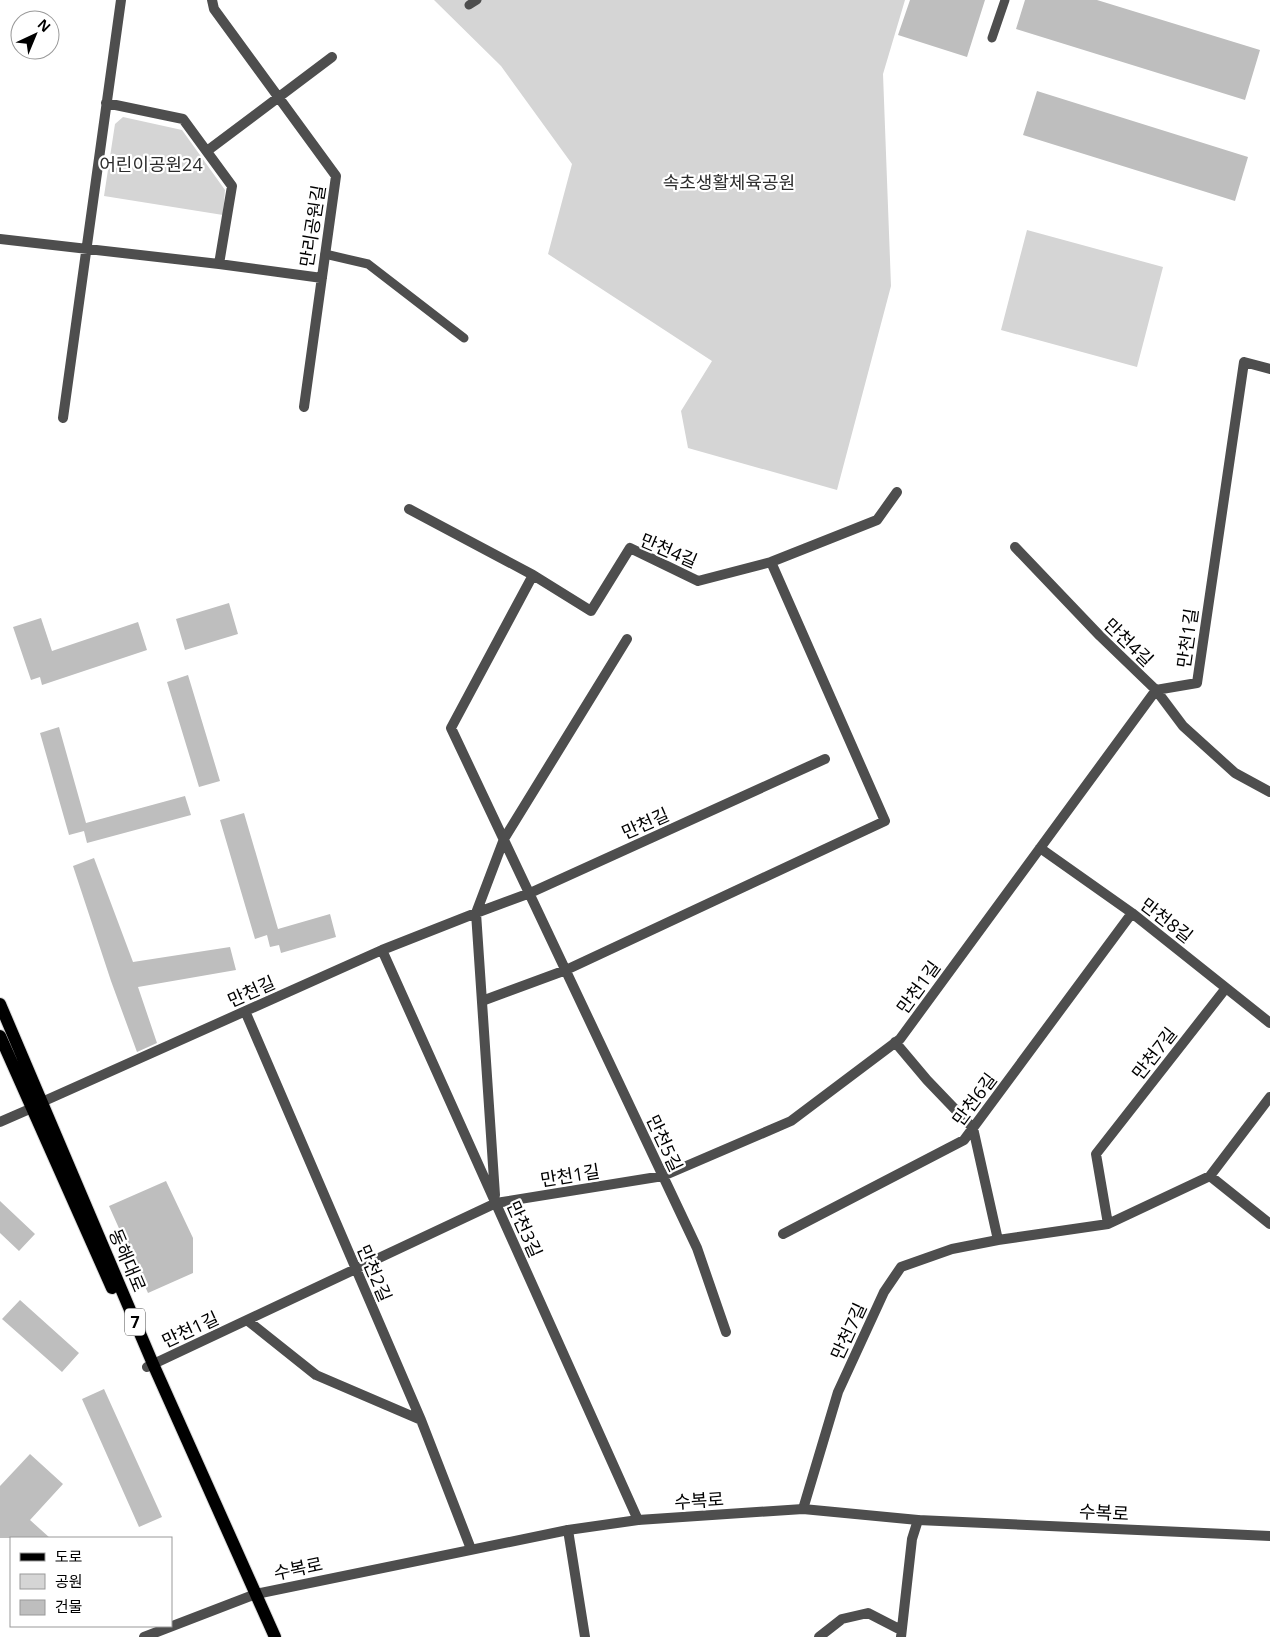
<svg xmlns="http://www.w3.org/2000/svg" width="1270" height="1637" viewBox="0 0 1270 1637" font-family="'Open Sans','Noto Sans KR',sans-serif">
<style>
.green{fill:#d5d5d5}
.building{fill:#bebebe}
.lines{fill:none;stroke-linecap:round;stroke-linejoin:round}
.primary-casing{stroke:#dbdbdb;stroke-width:14}
.service{stroke:#4e4e4e;stroke-width:9}
.minor{stroke:#4e4e4e;stroke-width:10}
.tertiary{stroke:#4e4e4e;stroke-width:10}
.primary{stroke:#000;stroke-width:12}
.labels{text-anchor:middle;dominant-baseline:central;stroke-width:4.5;stroke-linejoin:round;paint-order:stroke}
.shield{fill:#fff;stroke:#4c4c4c;stroke-width:1}
.shield-label{font-size:16px;font-weight:bold;fill:#000}
.park-label{font-size:18px;fill:#2c2c2c;stroke:#fff}
.street-label{font-size:18px;fill:#000;stroke:#fff}
</style>
<rect width="100%" height="100%" fill="#fff"/>
<path class="green" d="M 434,0 L 905,0 L 883,74 L 891,286 L 837,490 L 688,448 L 681,411 L 712,361 L 548,254 L 572,164 L 501,66 Z
M 123,117 L 182,130 L 225,190 L 223,215 L 104,196 L 115,124 Z
M 1027,230 L 1163,267 L 1137,367 L 1001,330 Z"/>
<path class="building" d="M 910,0 L 985,0 L 967,57 L 898,35 Z
M 1025,0 L 1097,0 L 1260,50 L 1245,100 L 1016,29 Z
M 1037,91 L 1248,157 L 1235,201 L 1023,135 Z
M 229,603 L 238,634 L 185,650 L 176,619 Z
M 41,618 L 52,651 L 138,622 L 147,650 L 42,685 L 40,677 L 31,680 L 13,627 Z
M 188,675 L 220,781 L 199,787 L 167,682 Z
M 59,727 L 86,823 L 185,796 L 191,815 L 87,843 L 84,831 L 69,835 L 40,733 Z
M 244,813 L 278,929 L 330,914 L 336,937 L 281,953 L 279,945 L 270,947 L 267,935 L 255,939 L 220,820 Z
M 94,858 L 133,962 L 230,947 L 236,970 L 138,987 L 157,1043 L 137,1052 L 111,981 L 73,866 Z
M 166,1181 L 193,1238 L 193,1273 L 148,1293 L 109,1206 Z
M 0,1201 L 35,1234 L 19,1251 L 0,1233 Z
M 20,1300 L 79,1353 L 62,1372 L 2,1319 Z
M 104,1389 L 162,1517 L 139,1527 L 82,1399 Z
M 30,1454 L 63,1484 L 30,1520 L 50,1538 L 0,1538 L 0,1486 Z"/>
<g class="lines">
<defs>
<path id="primary" d="M 0,1004 L 153,1364 L 275,1637
M 0,1036 L 112,1288"/>
</defs>
<use href="#primary" class="primary-casing"/>
<path class="service" d="M 469,5 L 477,0
M 992,38 L 1005,0
M 325,254 L 368,264 L 464,338"/>
<path class="minor" d="M 212,0 L 214,9 L 336,176 L 304,407
M 106,103 L 183,119 L 232,186 L 219,264
M 207,151 L 332,57
M 0,239 L 219,264 L 322,278
M 63,418 L 121,0
M 409,509 L 533,575 L 591,611 L 630,548 L 698,581 L 771,562 L 877,520 L 897,492
M 1015,547 L 1100,636 L 1156,690 L 1183,726 L 1235,773 L 1270,792
M 533,575 L 451,728 L 697,1248 L 726,1332
M 1040,848 L 1132,913 L 1270,1023
M 382,950 L 638,1520
M 482,1001 L 566,970 L 885,821 L 771,562
M 245,1011 L 421,1420 L 471,1549
M 895,1042 L 927,1080 L 973,1128 L 998,1240
M 42,1102 L 382,950 L 476,913 L 530,893 L 825,759
M 0,1122 L 32,1108
M 1210,1176 L 1270,1097
M 495,1195 L 476,913 L 504,839 L 627,639
M 1108,1224 L 1096,1154 L 1226,988
M 783,1234 L 964,1140 L 1132,913
M 247,1320 L 316,1375 L 421,1420
M 147,1367 L 496,1203 L 663,1176 L 791,1121 L 900,1039 L 1156,690 L 1197,683 L 1244,362 L 1270,369
M 803,1509 L 838,1392 L 884,1292 L 901,1267 L 952,1249 L 998,1240 L 1108,1224 L 1210,1176 L 1270,1224
M 568,1530 L 585,1637
M 819,1637 L 842,1619 L 868,1613 L 901,1630
M 901,1637 L 912,1539 L 918,1520"/>
<path class="tertiary" d="M 144,1637 L 256,1594 L 568,1530 L 638,1520 L 803,1509 L 918,1520 L 1270,1536"/>
<use href="#primary" class="primary"/>
</g>
<g class="labels">
<rect class="shield" x="125" y="1308.5" width="20" height="27" rx="4"/>
<g class="shield-label">
<text x="135" y="1322">7</text>
</g>
<g class="park-label">
<text x="151" y="164">어린이공원24</text>
<text x="729" y="182">속초생활체육공원</text>
</g>
<g class="street-label">
<text transform="translate(312 226) rotate(-81)">만리공원길</text>
<text transform="translate(669 550) rotate(23)">만천4길</text>
<text transform="translate(1187 638) rotate(-82)">만천1길</text>
<text transform="translate(1129 642) rotate(44)">만천4길</text>
<text transform="translate(645 823) rotate(-24)">만천길</text>
<text transform="translate(1167 920) rotate(38)">만천8길</text>
<text transform="translate(918 987) rotate(-54)">만천1길</text>
<text transform="translate(251 991) rotate(-24)">만천길</text>
<text transform="translate(1154 1053) rotate(-52)">만천7길</text>
<text transform="translate(974 1099) rotate(-53)">만천6길</text>
<text transform="translate(665 1143) rotate(65)">만천5길</text>
<text transform="translate(570 1175) rotate(-9)">만천1길</text>
<text transform="translate(525 1229) rotate(66)">만천3길</text>
<text transform="translate(128 1260) rotate(67)">동해대로</text>
<text transform="translate(375 1273) rotate(67)">만천2길</text>
<text transform="translate(190 1329) rotate(-25)">만천1길</text>
<text transform="translate(848 1331) rotate(-65)">만천7길</text>
<text transform="translate(699 1500) rotate(-4)">수복로</text>
<text transform="translate(1104 1512) rotate(3)">수복로</text>
<text transform="translate(298 1568) rotate(-12)">수복로</text>
</g>
</g>
<rect x="10" y="1537" width="162" height="90" fill="#ffffff" stroke="#999999"/>
<rect x="20" y="1553" width="25" height="8" fill="#000000" stroke="#999999"/>
<text x="55" y="1562" font-size="15" fill="#000000">도로</text>
<rect x="20" y="1574" width="25" height="15" fill="#d5d5d5" stroke="#999999"/>
<text x="55" y="1587" font-size="15" fill="#000000">공원</text>
<rect x="20" y="1600" width="25" height="15" fill="#bebebe" stroke="#999999"/>
<text x="55" y="1612" font-size="15" fill="#000000">건물</text>
<g transform="translate(35 35) rotate(44)"><circle r="24" fill="#ffffff" stroke="#999999"/>
<path d="M0-4L9 19L0 12L-9 19Z" fill="#000000"/>
<text y="-8" font-size="14" font-weight="bold" text-anchor="middle" fill="#000000">N</text>
</g>
</svg>
